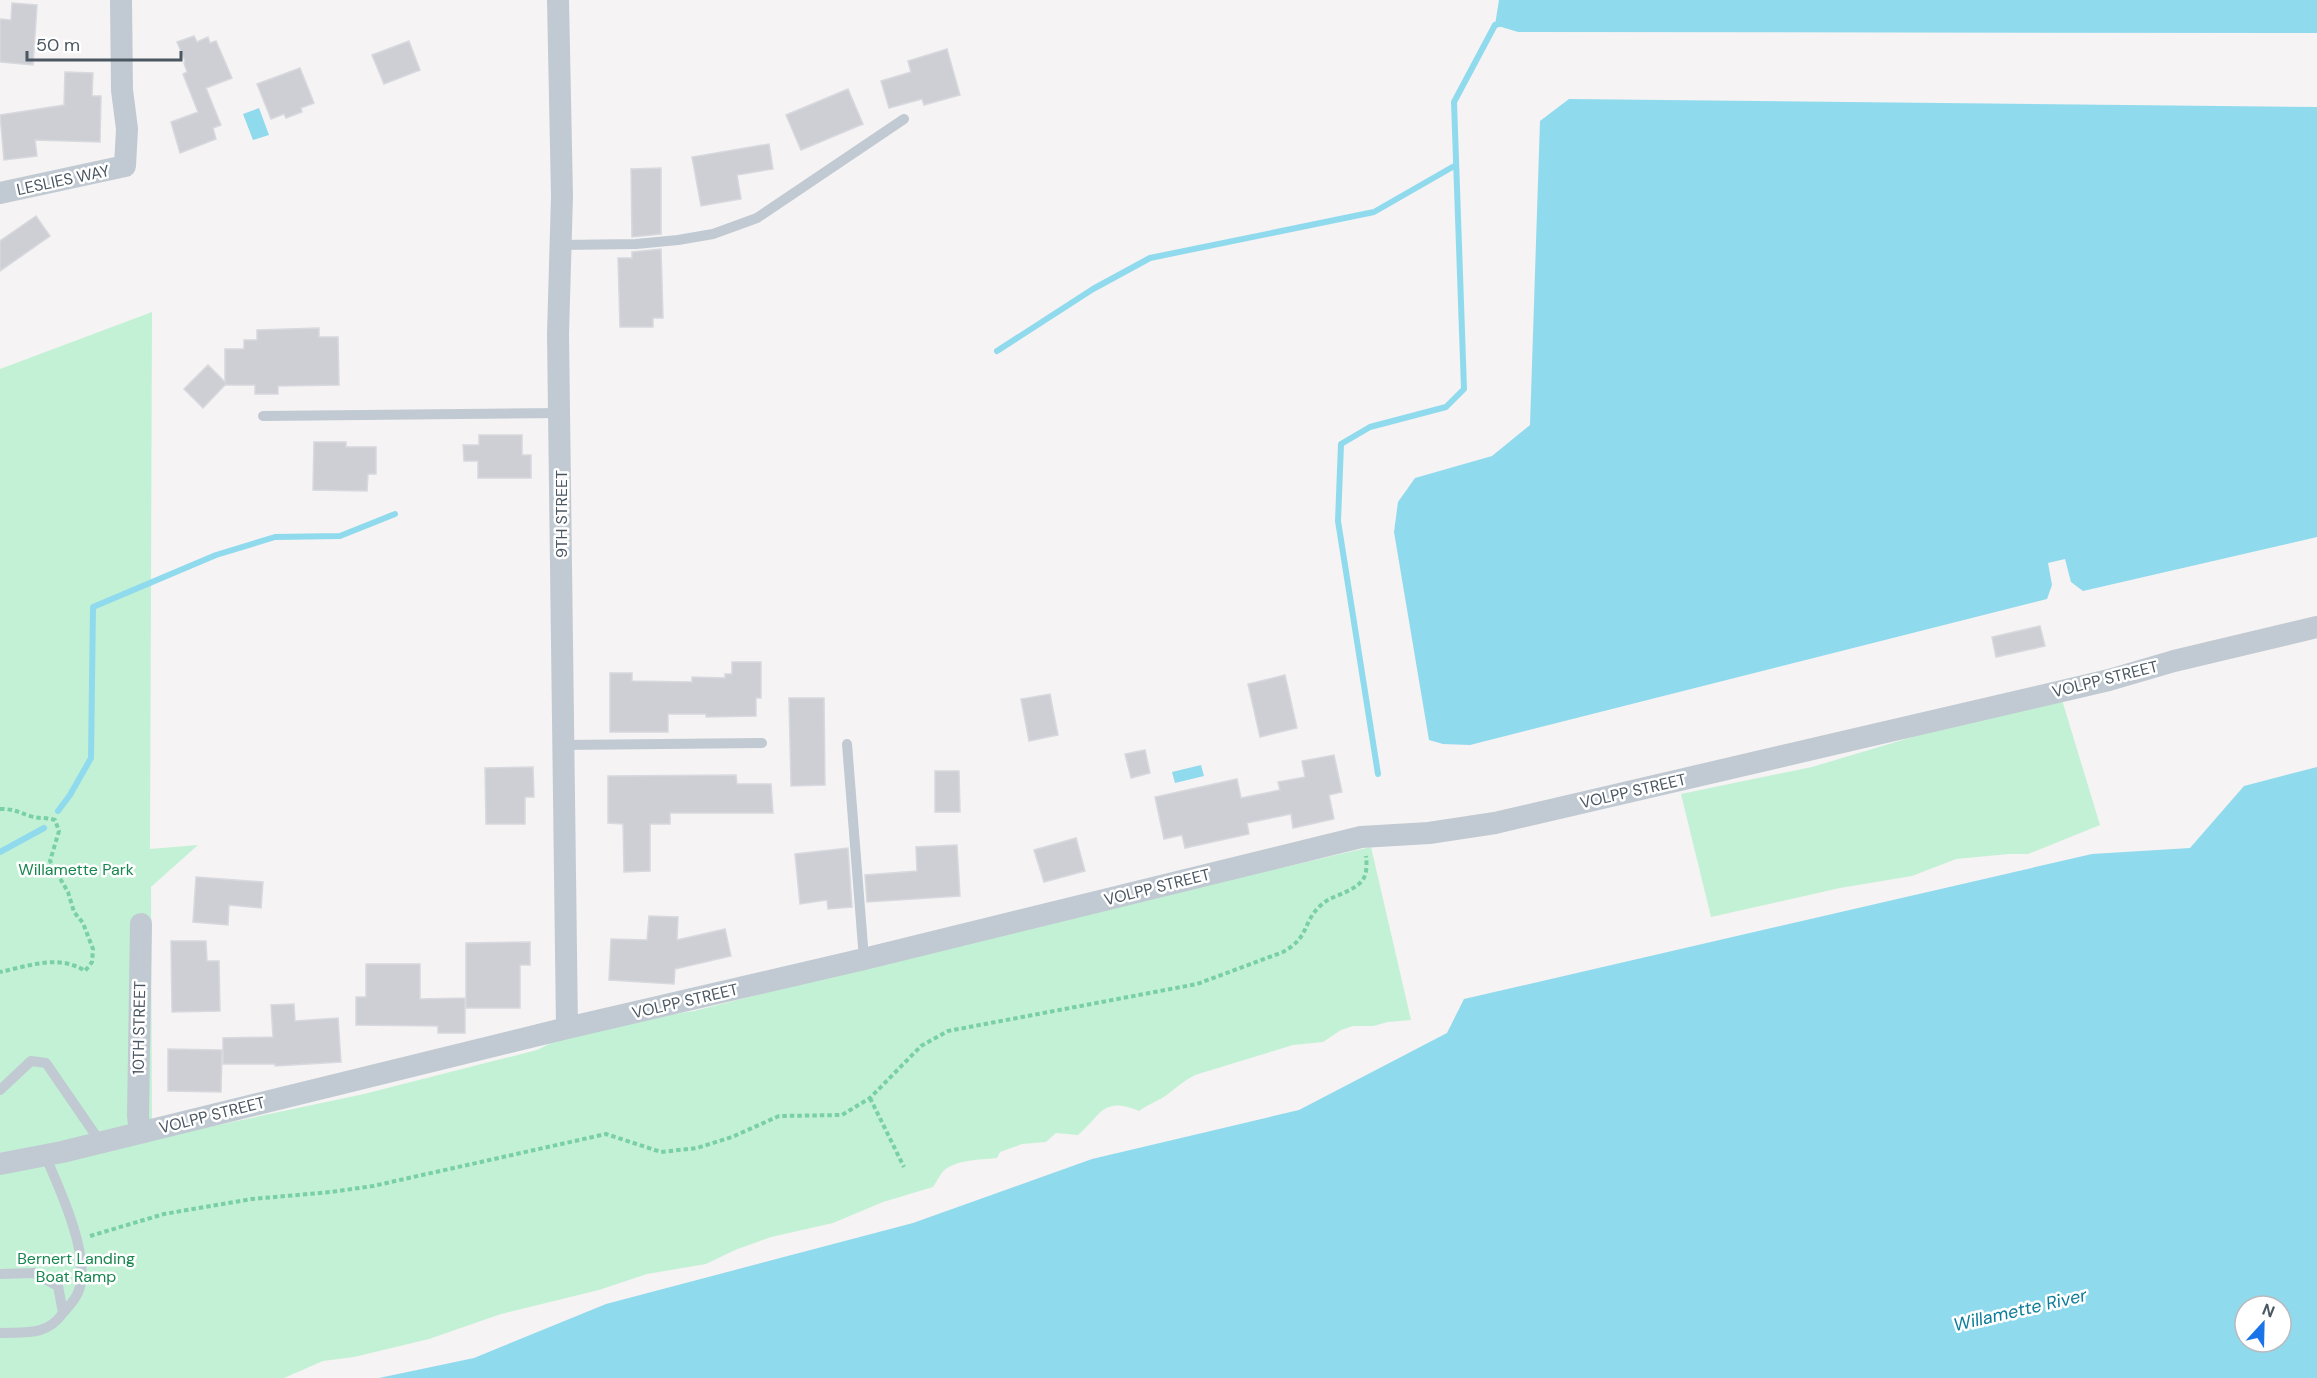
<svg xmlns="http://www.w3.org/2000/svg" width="2317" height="1378" viewBox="0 0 2317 1378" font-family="'DM Sans',sans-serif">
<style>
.green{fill:#c3f1d5}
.water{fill:#90daee;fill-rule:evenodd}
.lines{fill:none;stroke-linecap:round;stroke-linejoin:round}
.stream{stroke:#90daee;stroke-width:6}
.building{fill:#cdcfd5;stroke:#d7d9de;stroke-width:1.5}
.path{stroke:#7ad0a6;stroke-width:4;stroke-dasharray:4.5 3;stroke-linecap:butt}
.service{stroke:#c1cad2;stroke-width:10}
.minor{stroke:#c1cad2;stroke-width:22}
.labels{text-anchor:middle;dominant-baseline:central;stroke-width:5;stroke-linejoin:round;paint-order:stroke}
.street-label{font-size:16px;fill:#4a5661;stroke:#fff}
.park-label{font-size:16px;fill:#17864f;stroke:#fff}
.water-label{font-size:18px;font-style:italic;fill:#0c7c9b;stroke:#fff}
</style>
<rect width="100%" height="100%" fill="#f5f3f3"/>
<path class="green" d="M 152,312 L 150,849 L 198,845 L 151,887 L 152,1139 L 364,1094 L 537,1050 L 579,1029 L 694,1011 L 1063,918 L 1371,847 L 1411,1020 L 1388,1022 L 1373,1026 L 1353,1026 L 1341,1030 L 1323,1042 L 1293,1045 L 1195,1075 C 1185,1080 1177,1087 1168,1094 C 1159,1101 1148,1104 1139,1111 C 1102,1096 1102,1115 1078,1135 L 1056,1133 L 1046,1142 L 1022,1144 L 1000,1152 L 997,1158 C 980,1160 952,1159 941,1174 C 938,1178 936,1183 933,1187 L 883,1202 L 833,1223 L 771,1237 L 735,1250 L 706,1264 L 647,1274 L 599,1290 L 501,1314 L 429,1339 L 354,1357 L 323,1361 L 284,1378 L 0,1378 L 0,369 Z
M 2062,700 L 2100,825 L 2028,854 L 2009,854 L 1956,859 L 1912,876 L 1840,888 L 1711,917 L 1681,794 L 1812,767 L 1926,733 Z"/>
<path class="water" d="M 1499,0 L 2317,0 L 2317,33 L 1518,32 L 1495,25 Z
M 1569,99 L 2317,107 L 2317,537 L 2083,591 L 2071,582 L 2065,559 L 2048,563 L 2052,585 L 2047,599 L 1470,745 L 1443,744 L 1429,740 L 1394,532 L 1398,502 L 1415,478 L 1492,456 L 1530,425 L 1540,121 Z
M 259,108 L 269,135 L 253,140 L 243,114 Z
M 1201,765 L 1204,776 L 1175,783 L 1172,772 Z
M 2317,767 L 2317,1378 L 379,1378 L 474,1358 L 606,1304 L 913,1223 L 1092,1159 L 1299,1110 L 1447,1033 L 1464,999 L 2092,854 L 2190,848 L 2244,786 ZM 2245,1306 L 2281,1306 L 2281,1342 L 2245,1342 Z"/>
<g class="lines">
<path class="stream" d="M 997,351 L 1093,289 L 1150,258 L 1374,212 L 1456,165
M 1378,774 L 1338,521 L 1341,444 L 1370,427 L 1446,407 L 1464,389 L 1454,102 L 1495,25 L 1503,23
M 58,811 L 70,795 L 91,758 L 93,607 L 216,555 L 275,537 L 340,536 L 395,514
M 0,852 L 44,828"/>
</g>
<path class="building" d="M 12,3 L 37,5 L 33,65 L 0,62 L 0,19 L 11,20 Z
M 194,36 L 197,42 L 208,37 L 210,43 L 216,41 L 232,78 L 206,88 L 221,125 L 213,128 L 216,139 L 180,153 L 171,122 L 198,112 L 183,74 L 187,72 L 184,63 L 185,61 L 177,42 Z
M 409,41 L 420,70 L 384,84 L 372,55 Z
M 947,49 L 960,95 L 924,105 L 922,99 L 889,108 L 881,81 L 911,72 L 908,61 Z
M 300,68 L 314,103 L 301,108 L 302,112 L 286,118 L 284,114 L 271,119 L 257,84 Z
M 65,72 L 93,73 L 92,96 L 101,96 L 100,142 L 35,140 L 37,156 L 4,160 L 0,115 L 64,105 Z
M 848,89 L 863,124 L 801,150 L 786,115 Z
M 769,144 L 773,169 L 737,175 L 741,199 L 701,206 L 692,157 Z
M 661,168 L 661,234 L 632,237 L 631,169 Z
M 36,216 L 50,236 L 0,271 L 0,241 Z
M 661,249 L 663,318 L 653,318 L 653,327 L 620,327 L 618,258 L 632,258 L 632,252 Z
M 319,328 L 319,337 L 338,337 L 339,385 L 278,386 L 278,394 L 255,394 L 255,385 L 225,385 L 203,408 L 184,389 L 208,365 L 225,382 L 225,349 L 244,349 L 244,340 L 257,340 L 257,330 Z
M 479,435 L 522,435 L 522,455 L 531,455 L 531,478 L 478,478 L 478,461 L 464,461 L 463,445 L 479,445 Z
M 314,442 L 346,442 L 346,447 L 376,447 L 376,474 L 368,474 L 367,491 L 313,490 Z
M 2040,626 L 2045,646 L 1996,657 L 1992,637 Z
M 732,662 L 761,662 L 761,698 L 756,698 L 756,716 L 706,717 L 706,714 L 668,714 L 668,732 L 610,732 L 610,673 L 632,673 L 632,681 L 692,682 L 692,677 L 725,678 L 725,674 L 732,674 Z
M 1285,675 L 1297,728 L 1260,737 L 1248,684 Z
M 1050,694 L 1058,735 L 1029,741 L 1021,699 Z
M 789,698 L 824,698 L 825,785 L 791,786 Z
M 1145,750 L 1150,773 L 1131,778 L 1125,754 Z
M 1334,755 L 1342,792 L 1329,795 L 1334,819 L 1293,828 L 1291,814 L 1247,823 L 1249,834 L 1185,848 L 1182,835 L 1164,839 L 1155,797 L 1237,779 L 1241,798 L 1280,790 L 1278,782 L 1305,777 L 1302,761 Z
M 533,767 L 534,797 L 525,797 L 525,824 L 486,824 L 485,768 Z
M 935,771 L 959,771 L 960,812 L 935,812 Z
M 736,775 L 737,784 L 771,784 L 773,813 L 670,813 L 670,824 L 650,824 L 650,871 L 624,872 L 623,824 L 608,823 L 608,776 Z
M 1076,838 L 1085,871 L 1044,882 L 1034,850 Z
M 957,845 L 960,896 L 867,902 L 865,875 L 917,871 L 916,847 Z
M 848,848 L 852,907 L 828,909 L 827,900 L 800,904 L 795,854 Z
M 196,877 L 263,882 L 261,908 L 229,905 L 228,925 L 193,922 Z
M 649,916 L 678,917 L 677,940 L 725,929 L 731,956 L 675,969 L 674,984 L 609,980 L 611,939 L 647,940 Z
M 171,941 L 206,941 L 207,961 L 219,961 L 220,1011 L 172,1012 Z
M 530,942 L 530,965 L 520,965 L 520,1008 L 466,1008 L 466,943 Z
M 366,964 L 420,964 L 420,999 L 465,998 L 465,1033 L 438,1033 L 438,1026 L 356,1025 L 356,997 L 366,997 Z
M 294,1004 L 295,1021 L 338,1018 L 341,1062 L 275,1066 L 275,1064 L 223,1064 L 223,1038 L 273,1037 L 271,1005 Z
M 168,1049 L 222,1050 L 221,1092 L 168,1091 Z"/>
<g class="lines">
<path class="path" d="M 0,809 C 14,809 18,812 30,816 C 38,819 46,817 55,820 L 59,831 L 50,861 L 68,892 L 74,912 L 83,923 L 93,949 L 92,962 L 85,971 C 60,954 28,966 0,972
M 870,1098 L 904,1167
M 90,1236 L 164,1214 L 252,1199 L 331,1192 L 373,1186 L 606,1134 L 661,1152 L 697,1148 L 732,1137 L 779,1116 L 842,1115 L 870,1098 L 921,1046 L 948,1031 L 1197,984 L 1283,952 C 1310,937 1302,923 1320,906 C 1331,895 1349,894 1361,882 C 1367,876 1367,865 1366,856"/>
<path class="service" d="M 561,245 L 636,244 L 678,240 L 713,234 L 757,218 L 904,119
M 263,416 L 560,413
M 847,744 L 864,959
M 563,745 L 762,743
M 0,1090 L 31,1061 L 46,1063 L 101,1143
M 45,1155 C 59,1188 86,1245 81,1281 C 80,1294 72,1303 63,1313
M 0,1274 L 34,1273 L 58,1286 L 63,1313 C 47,1336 26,1332 0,1333"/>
<path class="minor" d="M 558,0 L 562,196 L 558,334 L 567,1028
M 0,193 L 125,166 L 127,129 L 122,90 L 121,0
M 140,1132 L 138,1116 L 141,924
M 0,1164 L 62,1152 L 567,1028 L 864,959 L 1361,837 L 1429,833 L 1495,823 L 2109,680 L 2174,661 L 2317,627"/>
</g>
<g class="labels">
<g class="street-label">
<text transform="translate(63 180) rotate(-12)">LESLIES WAY</text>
<text transform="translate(561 514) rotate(-90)">9TH STREET</text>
<text transform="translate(2105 679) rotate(-14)">VOLPP STREET</text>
<text transform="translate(1633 791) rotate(-13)">VOLPP STREET</text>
<text transform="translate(1157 887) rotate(-14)">VOLPP STREET</text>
<text transform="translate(685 1001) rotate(-13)">VOLPP STREET</text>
<text transform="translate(139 1028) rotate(-89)">10TH STREET</text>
<text transform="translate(212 1115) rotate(-14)">VOLPP STREET</text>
</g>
<g class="park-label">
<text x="76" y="869">Willamette Park</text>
<text x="76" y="1258">Bernert Landing<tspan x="76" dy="18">Boat Ramp</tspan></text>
</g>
<g class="water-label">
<text transform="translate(2020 1310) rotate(-13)">Willamette River</text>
</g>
</g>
<g transform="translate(2263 1324) rotate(22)"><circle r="28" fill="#ffffff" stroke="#b7bbc0" stroke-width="1.5"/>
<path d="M0-4.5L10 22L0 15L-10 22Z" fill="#1a73e8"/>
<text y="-9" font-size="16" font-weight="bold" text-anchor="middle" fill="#4a5661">N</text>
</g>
<path d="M27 51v9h154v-9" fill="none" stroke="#4a5661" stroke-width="3"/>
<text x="36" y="51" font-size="18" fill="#4a5661" stroke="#ffffff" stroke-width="4.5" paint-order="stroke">50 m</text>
</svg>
